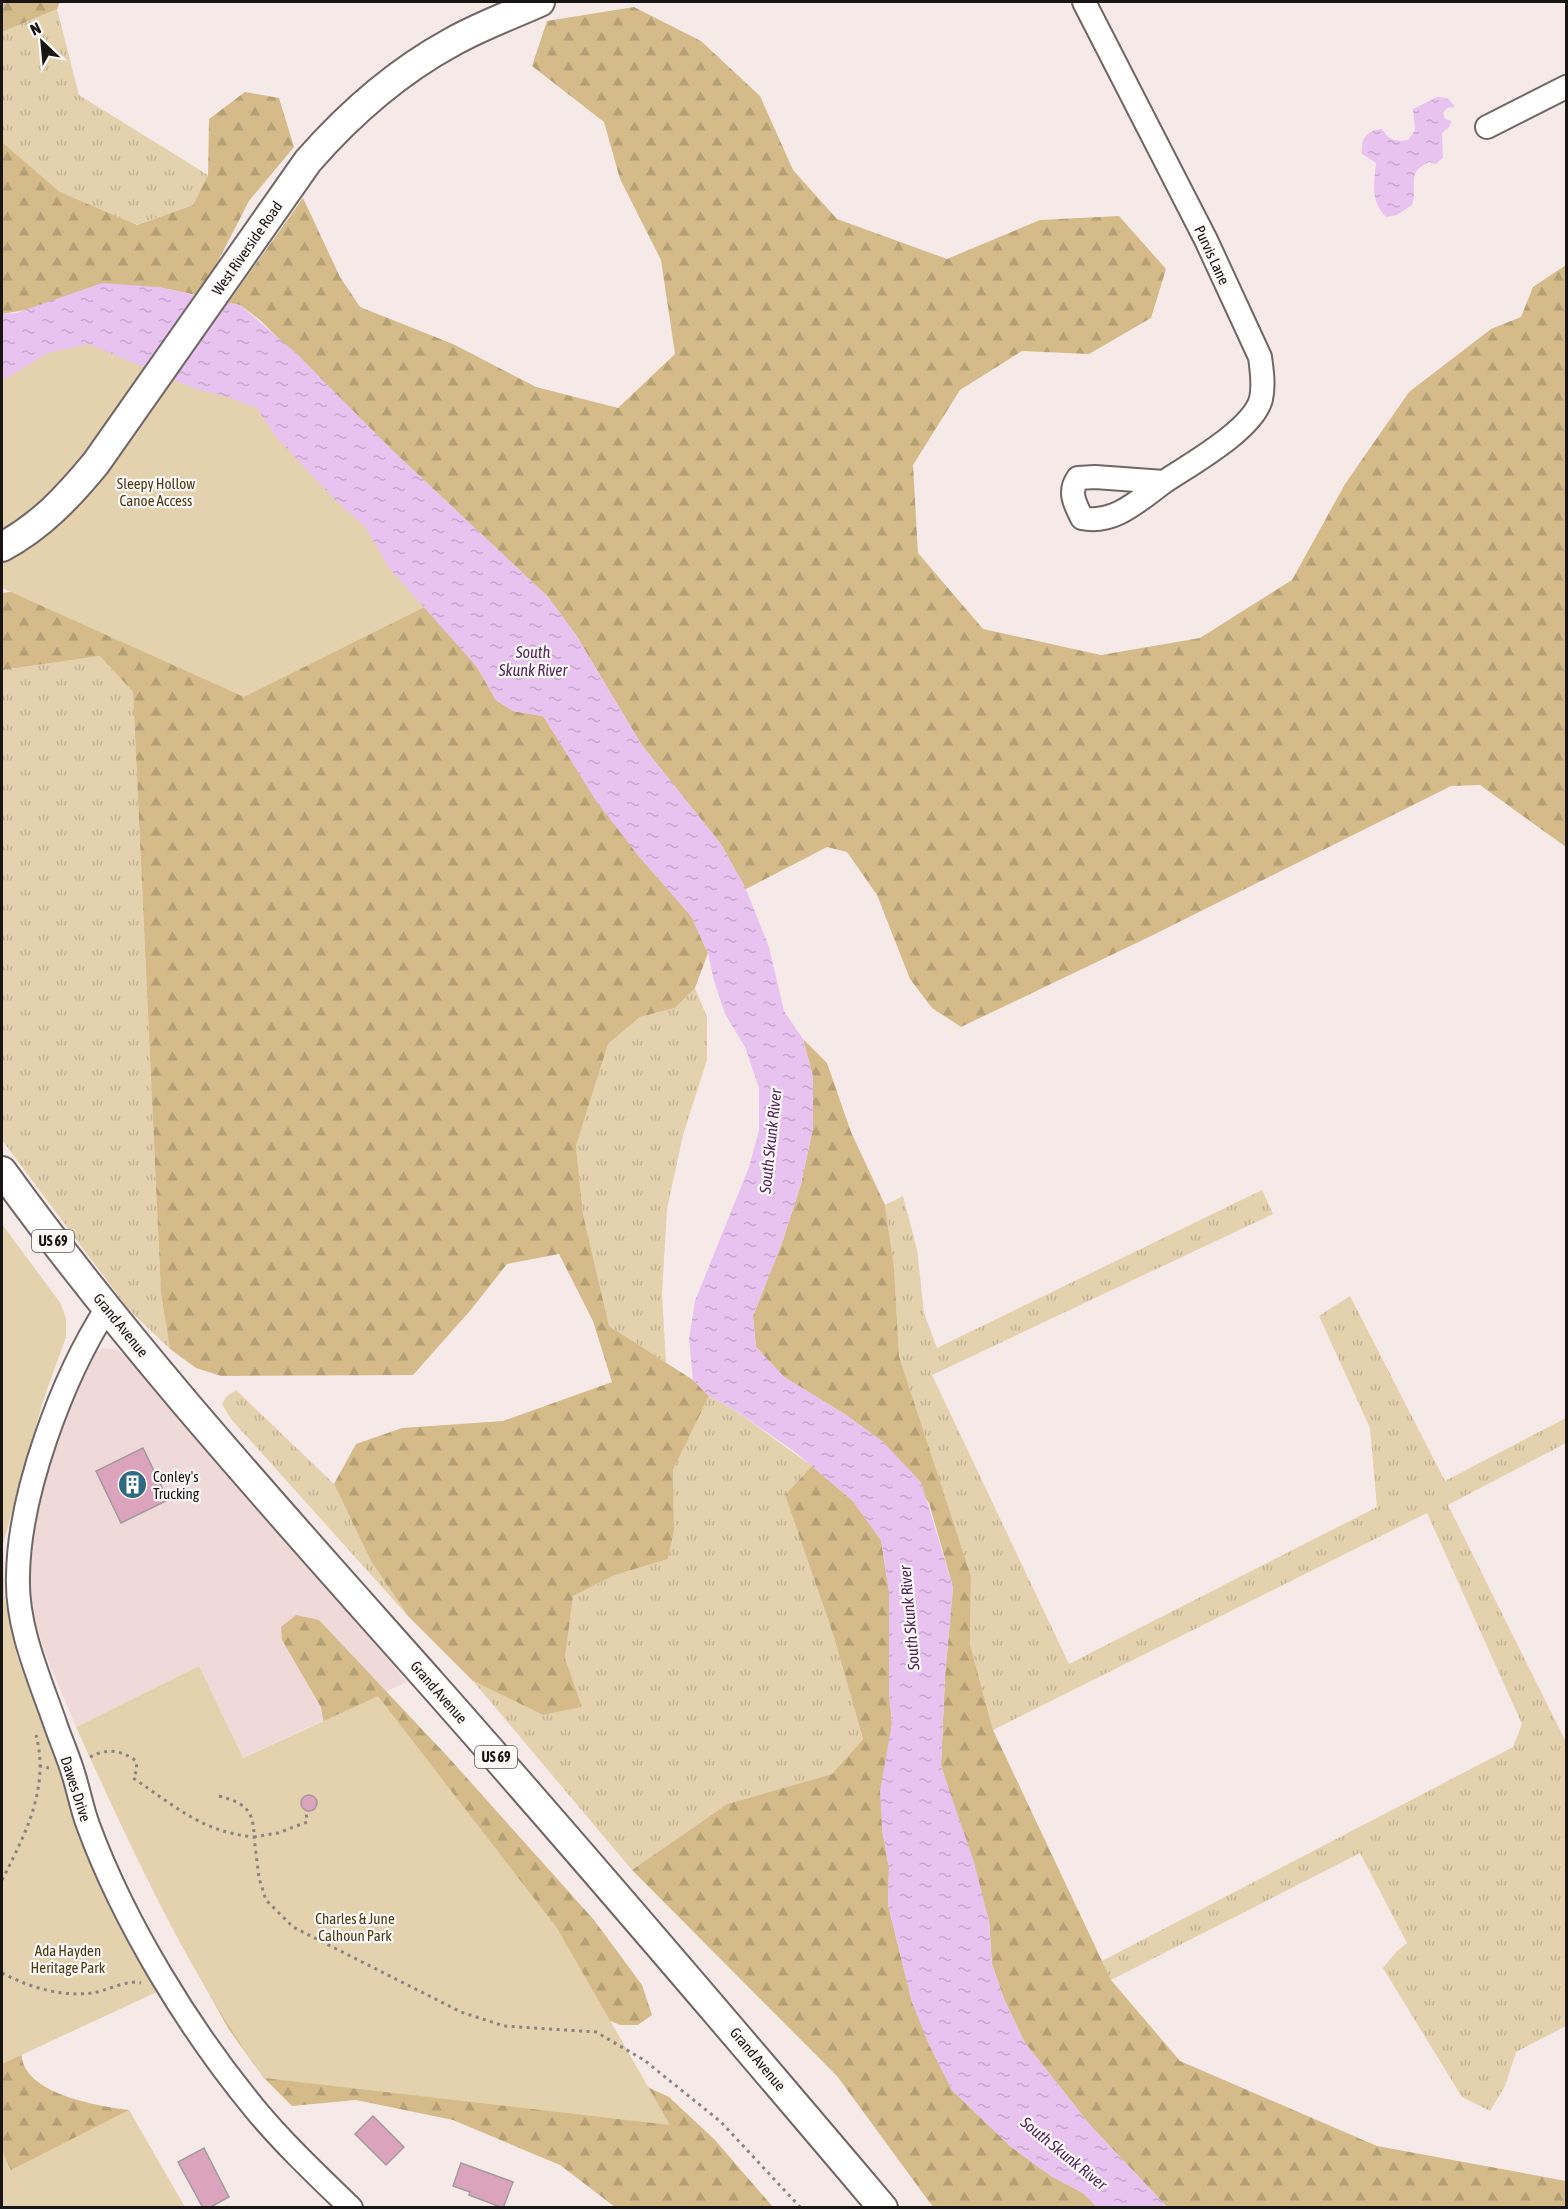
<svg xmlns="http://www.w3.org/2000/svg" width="1568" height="2209" viewBox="0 0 1568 2209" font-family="'Asap Condensed',sans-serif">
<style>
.built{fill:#f0dad9}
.grass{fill:url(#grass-tufts)}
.forest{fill:url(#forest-firs)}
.park{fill:#e4d1ad}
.water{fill:url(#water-ripples)}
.building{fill:#dca4bc;stroke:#a4999d;stroke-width:1.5}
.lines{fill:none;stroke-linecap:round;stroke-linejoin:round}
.minor-casing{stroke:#706665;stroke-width:26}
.major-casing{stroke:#706665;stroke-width:32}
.path{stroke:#8c8383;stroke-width:3;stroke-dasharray:3 4.5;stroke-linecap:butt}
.minor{stroke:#fff;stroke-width:22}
.major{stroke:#fff;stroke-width:28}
.labels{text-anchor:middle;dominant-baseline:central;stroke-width:4.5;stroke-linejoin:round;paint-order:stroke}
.shield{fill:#fef9f9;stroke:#5e5959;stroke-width:1.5}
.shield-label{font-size:14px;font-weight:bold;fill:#1a1515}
.street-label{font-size:15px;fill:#1a1515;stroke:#fef9f9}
.park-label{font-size:15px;fill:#4c3a12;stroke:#fef9f9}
.poi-label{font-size:15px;fill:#1a1515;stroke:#fef9f9;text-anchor:start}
.water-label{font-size:16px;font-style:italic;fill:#51255a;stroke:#fef9f9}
</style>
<defs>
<pattern id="grass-tufts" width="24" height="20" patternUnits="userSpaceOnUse" patternTransform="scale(1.5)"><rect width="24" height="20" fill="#e4d1ad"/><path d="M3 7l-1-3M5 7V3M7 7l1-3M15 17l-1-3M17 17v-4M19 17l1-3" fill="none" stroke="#c3b394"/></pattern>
<pattern id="forest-firs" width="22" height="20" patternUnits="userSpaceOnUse" patternTransform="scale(1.5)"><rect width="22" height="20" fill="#d4bb89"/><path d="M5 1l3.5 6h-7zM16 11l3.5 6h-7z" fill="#b5a075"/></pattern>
<pattern id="water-ripples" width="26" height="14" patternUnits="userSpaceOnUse" patternTransform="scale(1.5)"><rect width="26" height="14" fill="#e8c3f0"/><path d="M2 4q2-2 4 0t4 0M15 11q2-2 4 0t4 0" fill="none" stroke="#c6a7cd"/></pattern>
</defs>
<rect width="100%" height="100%" fill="#f6eae9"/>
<path class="built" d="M 103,1348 L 116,1349 L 128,1357 L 290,1540 L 407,1682 L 242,1758 L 199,1666 L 76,1727 L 46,1656 L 30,1607 L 25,1569 L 40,1491 L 80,1378 L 90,1357 Z"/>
<path class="grass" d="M 57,9 L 79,95 L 208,175 L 193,205 L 136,225 L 60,192 L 2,142 L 2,32 Z
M 100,656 L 133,692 L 161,1294 L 170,1349 L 129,1310 L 2,1140 L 2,670 Z
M 695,988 L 707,1017 L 707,1060 L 683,1135 L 667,1209 L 662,1294 L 666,1363 L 609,1326 L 583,1214 L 576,1146 L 608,1044 L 640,1017 L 675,1008 Z
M 1262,1190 L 1273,1214 L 932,1375 L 1069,1664 L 1377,1507 L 1370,1428 L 1319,1316 L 1350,1296 L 1445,1481 L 1566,1418 L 1566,1443 L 1448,1505 L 1566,1742 L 1566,2026 L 1516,2052 L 1505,2086 L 1490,2111 L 1462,2097 L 1383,1968 L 1397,1951 L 1407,1943 L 1360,1853 L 1111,1980 L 1102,1961 L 1513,1747 L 1522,1724 L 1427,1513 L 993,1730 L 970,1644 L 971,1576 L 899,1356 L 894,1267 L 885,1205 L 903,1196 L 917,1249 L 924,1313 L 937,1348 Z
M 236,1390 L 334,1484 L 371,1561 L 408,1616 L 231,1419 L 222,1404 L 226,1397 Z
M 709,1396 L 733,1409 L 812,1466 L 785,1495 L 833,1634 L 863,1739 L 832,1774 L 727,1804 L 632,1870 L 473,1681 L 543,1715 L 582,1707 L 565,1658 L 573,1596 L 615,1575 L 668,1559 L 674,1531 L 673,1470 Z"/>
<path class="forest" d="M 2,2 L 60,2 L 57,9 L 2,32 Z
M 634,7 L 701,41 L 760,96 L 793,170 L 837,219 L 947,259 L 1040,220 L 1119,216 L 1166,269 L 1151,318 L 1089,354 L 1022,351 L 960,390 L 913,465 L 918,553 L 983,629 L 1101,655 L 1200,638 L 1292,580 L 1345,484 L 1409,392 L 1491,329 L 1521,317 L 1533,287 L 1566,265 L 1566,847 L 1480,785 L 1451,786 L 1151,936 L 961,1027 L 932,1008 L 910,979 L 877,895 L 847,852 L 827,847 L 746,889 L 720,843 L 641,744 L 576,635 L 548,597 L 393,451 L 260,320 L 240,305 L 228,303 L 303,198 L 340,277 L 360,307 L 453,344 L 536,387 L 618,408 L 675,354 L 661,260 L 620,179 L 604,122 L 532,66 L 547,21 Z
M 245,92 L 279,98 L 294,147 L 249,201 L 214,269 L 196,295 L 158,287 L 2,314 L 2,142 L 60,192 L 137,225 L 193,205 L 208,175 L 209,119 Z
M 10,592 L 426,606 L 477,667 L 496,700 L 513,711 L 543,716 L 637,854 L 691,916 L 708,953 L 695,988 L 675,1008 L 640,1017 L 608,1044 L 576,1146 L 583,1214 L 609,1326 L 693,1380 L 709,1396 L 673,1470 L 674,1531 L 668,1559 L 615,1575 L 573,1596 L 565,1658 L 582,1707 L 543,1715 L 473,1681 L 408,1616 L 371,1561 L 334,1484 L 356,1444 L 402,1428 L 503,1421 L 612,1382 L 593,1321 L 559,1254 L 507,1264 L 469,1312 L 413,1375 L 221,1376 L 196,1368 L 170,1349 L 161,1294 L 133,692 L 100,656 L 2,670 L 2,593 Z
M 803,1039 L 827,1063 L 851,1132 L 885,1205 L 894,1267 L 899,1356 L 971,1576 L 970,1644 L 993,1730 L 1111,1980 L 1180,2061 L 1377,2146 L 1566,2181 L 1566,2207 L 1167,2207 L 1090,2125 L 1025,2043 L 1004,1999 L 992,1964 L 989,1921 L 941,1765 L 945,1676 L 953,1587 L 929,1503 L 883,1442 L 846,1415 L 784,1377 L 756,1347 L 753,1316 L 783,1240 L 801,1184 L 813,1128 L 813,1077 Z
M 812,1466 L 853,1501 L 881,1540 L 889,1591 L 889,1693 L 892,1723 L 882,1829 L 889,1868 L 888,1905 L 912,2002 L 952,2090 L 1010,2146 L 1051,2176 L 1083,2193 L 1097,2207 L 933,2207 L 837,2076 L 632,1870 L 727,1804 L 832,1774 L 863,1739 L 833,1634 L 785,1495 Z
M 296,1615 L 319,1620 L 449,1758 L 594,1920 L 642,1985 L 652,2015 L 638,2025 L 620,2025 L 556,1998 L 329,1754 L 321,1707 L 282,1640 L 281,1627 Z
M 192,1939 L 585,2058 L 669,2097 L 714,2139 L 773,2207 L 615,2207 L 560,2165 L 453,2120 L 356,2100 L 292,2106 L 264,2078 L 228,2028 L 191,1961 Z
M 2,2005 L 24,2026 C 23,2036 20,2049 22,2059 C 29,2095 99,2106 129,2110 L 141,2132 L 2,2207 Z"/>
<path class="park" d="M 164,321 L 467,586 L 244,697 L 2,588 L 2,354 Z
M 2,1224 L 61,1304 L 66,1318 L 66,1337 L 43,1401 L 3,1544 L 4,1595 L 17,1656 L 53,1755 L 116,1903 L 163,1989 L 2,2064 Z
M 199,1666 L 243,1758 L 378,1696 L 557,1928 L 670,2125 L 264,2078 C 186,1969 131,1848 76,1727 Z
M 129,2110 L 185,2207 L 2,2207 L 2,2151 L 11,2170 Z"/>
<path class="water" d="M 1437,97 L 1448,98 L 1455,107 L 1447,108 L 1443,113 L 1445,119 L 1451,121 L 1450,126 L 1442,133 L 1443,158 L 1436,164 L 1429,162 C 1404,174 1419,185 1412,205 L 1397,215 L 1386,217 C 1370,201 1374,184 1376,163 L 1362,154 C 1360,139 1367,130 1382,129 C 1389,140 1395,142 1408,140 L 1415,130 L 1413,109 Z
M 102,283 L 158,287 L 240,305 L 297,354 L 393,451 L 548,597 L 576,635 L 641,744 L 720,843 L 746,889 L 769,947 L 784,1011 L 803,1039 L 813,1077 L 813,1128 L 801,1184 L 783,1240 L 753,1316 L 756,1347 L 784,1377 L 846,1415 L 883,1442 L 921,1482 L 953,1587 L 945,1676 L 941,1766 L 974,1862 L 989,1921 L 992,1965 L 1004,1999 L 1025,2043 L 1090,2125 L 1167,2207 L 1097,2207 L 1083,2193 L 1051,2176 L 1010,2146 L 952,2090 L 929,2045 L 912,2002 L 888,1905 L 889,1868 L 882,1829 L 880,1791 L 892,1723 L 889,1693 L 889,1591 L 881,1540 L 853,1501 L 795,1452 L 733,1409 L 709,1396 L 693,1380 L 689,1339 L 695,1301 L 749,1167 L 759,1130 L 759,1088 L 745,1047 L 725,1014 L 714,981 L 708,953 L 691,916 L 637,854 L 596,801 L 543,716 L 513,711 L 496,700 L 477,667 L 389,568 L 366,528 L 333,498 L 275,436 L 257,408 L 227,397 L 193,388 L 89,344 L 48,353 L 2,381 L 2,314 L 16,313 Z"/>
<path class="building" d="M 143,1448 L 168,1500 L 121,1523 L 96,1471 Z
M301 1803a8 8 0 1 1 16 0a8 8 0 1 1-16 0Z
M 373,2116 L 404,2147 L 386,2165 L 355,2134 Z
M 204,2148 L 229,2197 L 209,2208 L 203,2208 L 178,2162 Z
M 461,2163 L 513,2182 L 503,2208 L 469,2195 L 470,2192 L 453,2186 Z"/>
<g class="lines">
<defs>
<path id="minor" d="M 1084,2 L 1206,240 L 1260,357 C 1262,371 1264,386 1261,399 C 1253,430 1189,465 1164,482
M 1487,127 L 1566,87
M 1095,477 L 1164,482 C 1139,500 1114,525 1082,518 C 1075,504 1068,492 1078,478 Z
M 107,1308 C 62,1378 19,1494 18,1576 C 16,1626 39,1677 55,1723 C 61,1741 69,1758 74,1776 C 79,1792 82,1809 88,1825 C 124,1923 189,2029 255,2109 C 284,2144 318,2176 351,2208"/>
<path id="major" d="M 2,547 C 41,526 68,497 96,463 L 308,161 C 350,113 395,73 452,42 C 480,26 511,15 540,2
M 2,1171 C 133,1352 284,1517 432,1684 C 585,1857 734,2032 883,2208"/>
</defs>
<use href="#minor" class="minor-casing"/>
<use href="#major" class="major-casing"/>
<path class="path" d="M 90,1757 C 106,1748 122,1750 136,1761 L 137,1770 L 133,1778 C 175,1806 202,1832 254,1837 L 259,1878 L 266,1900 L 293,1927 L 461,2012 L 504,2026 L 596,2032 L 644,2060 L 721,2122 L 801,2208
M 39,1766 L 49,1768
M 219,1796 C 244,1803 254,1809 254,1837 L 278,1833 L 307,1822 L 306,1811
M 2,1880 C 25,1835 50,1788 36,1735
M 2,1973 C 29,1987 60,1997 92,1993 C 107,1991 127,1979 141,1983"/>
<use href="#minor" class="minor"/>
<use href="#major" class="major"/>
</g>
<defs>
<symbol id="building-disc" viewBox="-11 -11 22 22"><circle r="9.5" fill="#2e6a81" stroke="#fef9f9"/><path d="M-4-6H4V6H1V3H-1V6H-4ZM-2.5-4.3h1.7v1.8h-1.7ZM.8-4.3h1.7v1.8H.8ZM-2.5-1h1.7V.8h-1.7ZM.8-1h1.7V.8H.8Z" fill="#fff"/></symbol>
</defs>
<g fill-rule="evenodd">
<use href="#building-disc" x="116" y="1468" width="33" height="33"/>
</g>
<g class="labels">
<g class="shield">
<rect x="32" y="1230" width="42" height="22" rx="4.5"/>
<rect x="475" y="1746" width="42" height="22" rx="4.5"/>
</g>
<g class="shield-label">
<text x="53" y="1241">US 69</text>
<text x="496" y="1757">US 69</text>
</g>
<g class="street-label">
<text transform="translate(247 248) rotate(-55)">West Riverside Road</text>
<text transform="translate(1212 255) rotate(65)">Purvis Lane</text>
<text transform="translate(121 1325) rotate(51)">Grand Avenue</text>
<text transform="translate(439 1692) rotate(49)">Grand Avenue</text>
<text transform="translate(76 1789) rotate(72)">Dawes Drive</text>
<text transform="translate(758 2059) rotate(50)">Grand Avenue</text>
</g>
<g class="park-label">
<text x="156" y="483">Sleepy Hollow<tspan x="156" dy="17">Canoe Access</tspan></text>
<text x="355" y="1918">Charles &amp; June<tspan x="355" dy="17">Calhoun Park</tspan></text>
<text x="68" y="1950">Ada Hayden<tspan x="68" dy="17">Heritage Park</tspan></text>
</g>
<g class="poi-label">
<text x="153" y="1476">Conley's<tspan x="153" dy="17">Trucking</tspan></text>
</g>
<g class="water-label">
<text x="533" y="652">South<tspan x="533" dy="18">Skunk River</tspan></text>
<text transform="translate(770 1141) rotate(-84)">South Skunk River</text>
<text transform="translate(909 1618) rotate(-95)">South Skunk River</text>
<text transform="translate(1064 2153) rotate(39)">South Skunk River</text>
</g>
</g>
<rect width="1568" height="2209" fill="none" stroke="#1a1515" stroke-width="6"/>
<g transform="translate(42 42) rotate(334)" stroke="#fef9f9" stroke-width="4.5" paint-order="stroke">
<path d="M0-4.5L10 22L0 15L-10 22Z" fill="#1a1515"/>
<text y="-9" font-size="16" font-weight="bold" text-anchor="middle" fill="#1a1515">N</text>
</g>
</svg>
